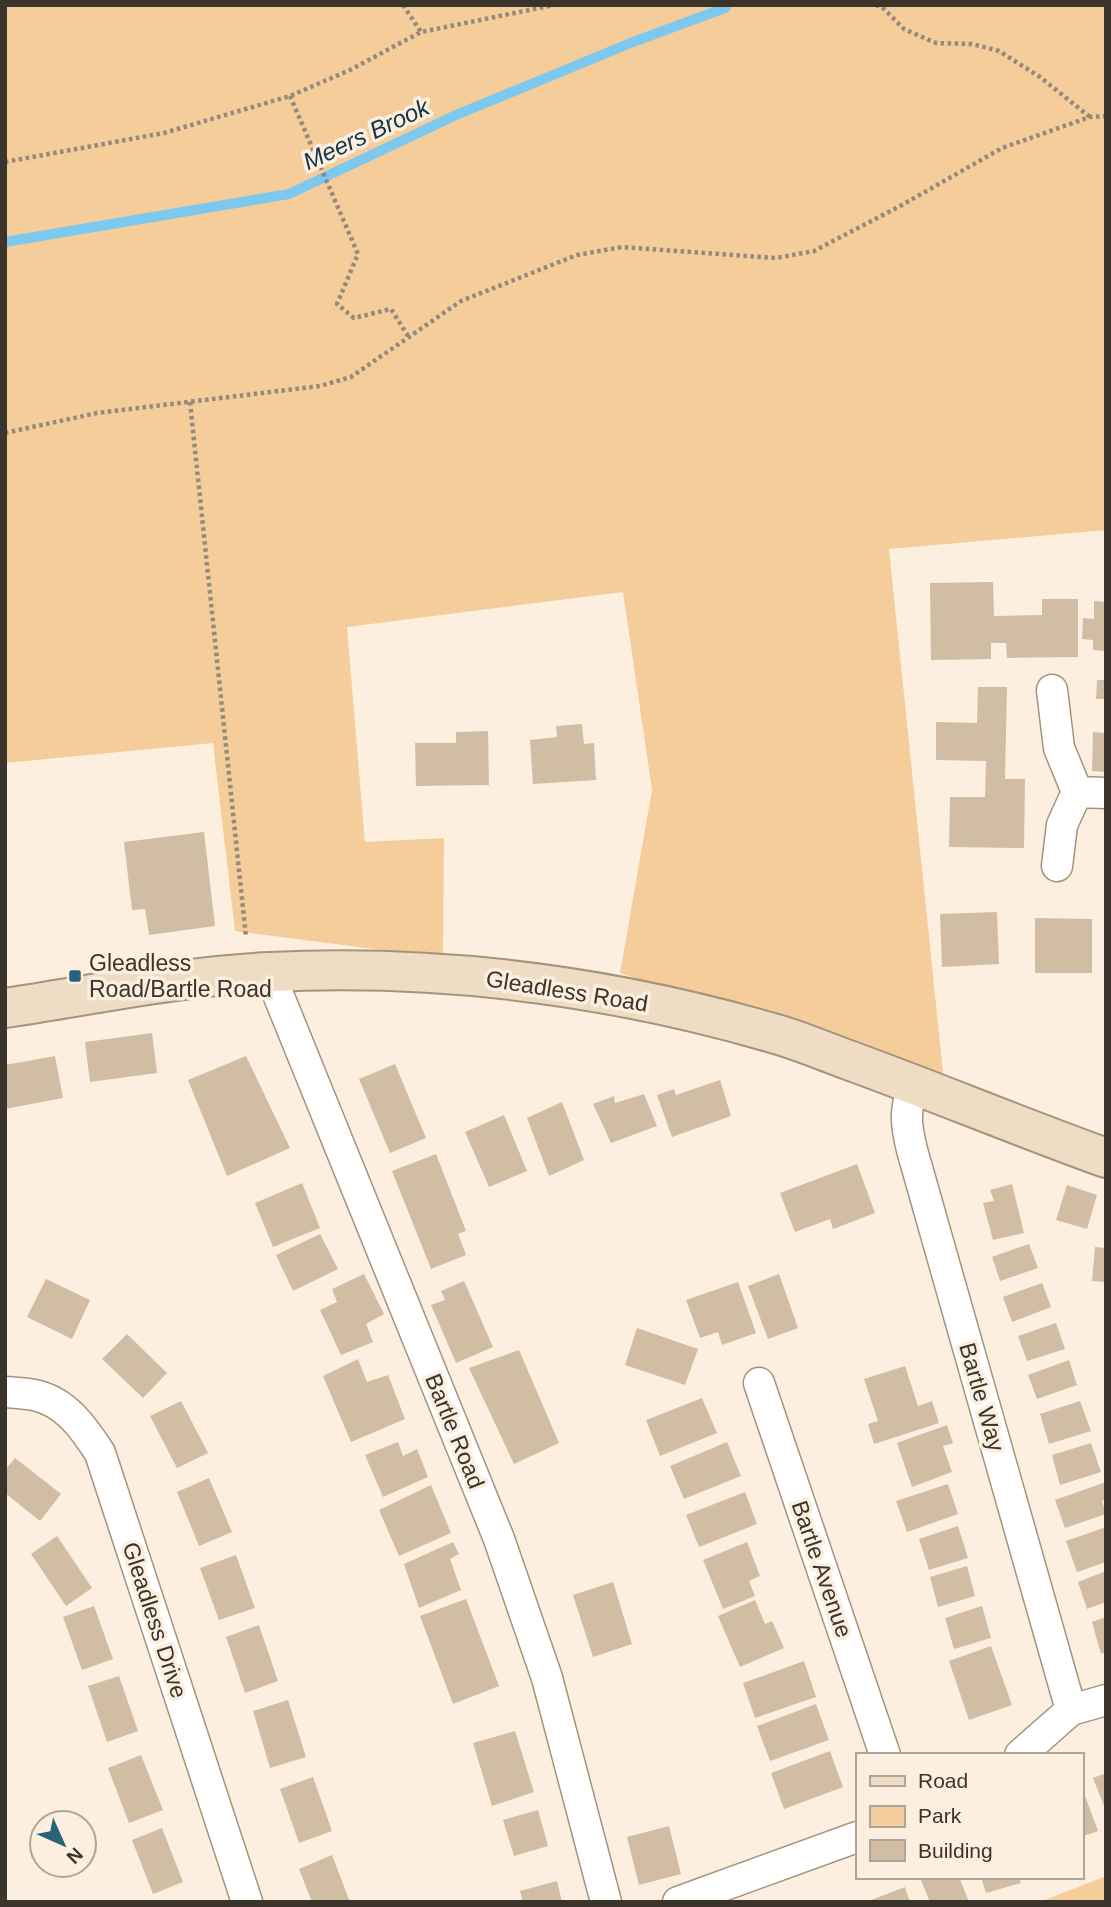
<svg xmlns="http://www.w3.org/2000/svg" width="1111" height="1907" viewBox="0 0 1111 1907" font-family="Arial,sans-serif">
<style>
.green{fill:#f5cd9b}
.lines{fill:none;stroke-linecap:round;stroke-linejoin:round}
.stream{stroke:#7cc8ef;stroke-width:10}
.building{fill:#d0bda4}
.minor-casing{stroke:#a6937c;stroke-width:33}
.secondary-casing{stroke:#a6937c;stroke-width:42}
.path{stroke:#93897d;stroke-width:4.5;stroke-dasharray:3.5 3.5;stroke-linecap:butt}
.minor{stroke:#fff;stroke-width:30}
.secondary{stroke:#eeddc4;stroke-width:38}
.poi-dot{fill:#2a627c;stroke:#fcefe0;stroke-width:2.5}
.labels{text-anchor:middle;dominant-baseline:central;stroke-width:7;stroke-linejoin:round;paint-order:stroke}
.poi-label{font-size:23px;fill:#3b342a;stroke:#fcefe0;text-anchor:start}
.street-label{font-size:23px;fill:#3b342a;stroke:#fcefe0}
.water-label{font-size:24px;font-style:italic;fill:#123445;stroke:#fcefe0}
</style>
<rect width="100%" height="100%" fill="#fcefe0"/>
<path class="green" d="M 5,5 L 1106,5 L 1106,530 L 889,549 L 944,1082 L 620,973 L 652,790 L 623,592 L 347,627 L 365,842 L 444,838 L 443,958 L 235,931 L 213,743 L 5,763 Z
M 1106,1876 L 1106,1902 L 1040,1902 Z"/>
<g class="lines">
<path class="stream" d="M 5,242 L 289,194 L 456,115 L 633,42 L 725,8 L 727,5"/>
</g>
<path class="building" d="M 993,582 L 994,616 L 1042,615 L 1042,599 L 1078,599 L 1078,657 L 1007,658 L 1006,643 L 991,643 L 991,659 L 931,660 L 930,583 Z
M 1094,601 L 1106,602 L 1106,651 L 1093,650 L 1093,640 L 1082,639 L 1083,618 L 1094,619 Z
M 1097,680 L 1106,680 L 1106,699 L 1096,699 Z
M 978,687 L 1007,687 L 1005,779 L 1025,779 L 1024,848 L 949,847 L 950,797 L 985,797 L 986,761 L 936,760 L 936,722 L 977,723 Z
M 582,724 L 584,744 L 594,743 L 596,780 L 533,784 L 530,740 L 557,737 L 556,726 Z
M 488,731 L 489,785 L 416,786 L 415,743 L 456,743 L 456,732 Z
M 1093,732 L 1106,733 L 1106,772 L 1092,771 Z
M 204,832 L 215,926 L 149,935 L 145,909 L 132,910 L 124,842 Z
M 997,912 L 999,964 L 942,967 L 940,914 Z
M 1035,918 L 1092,919 L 1092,973 L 1035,973 Z
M 152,1033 L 157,1073 L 90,1082 L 85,1042 Z
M 55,1056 L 63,1098 L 5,1109 L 5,1065 Z
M 246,1056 L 290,1148 L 227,1176 L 188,1080 Z
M 395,1064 L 426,1138 L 390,1153 L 359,1079 Z
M 720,1080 L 731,1116 L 672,1137 L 657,1095 L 674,1089 L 676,1095 Z
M 644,1094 L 657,1126 L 611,1143 L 593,1104 L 614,1096 L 615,1103 Z
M 562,1102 L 584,1160 L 549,1176 L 527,1118 Z
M 504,1115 L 527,1171 L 489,1187 L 465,1132 Z
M 436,1154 L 466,1231 L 458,1234 L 466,1255 L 431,1269 L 392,1171 Z
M 857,1164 L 875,1213 L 833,1229 L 830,1219 L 795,1232 L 780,1193 Z
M 302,1183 L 320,1228 L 273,1247 L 255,1203 Z
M 1012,1184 L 1024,1233 L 993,1240 L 983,1203 L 994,1201 L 990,1190 Z
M 1067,1185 L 1097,1195 L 1087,1229 L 1056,1220 Z
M 320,1234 L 338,1269 L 293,1291 L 276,1255 Z
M 1029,1244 L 1038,1268 L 1000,1281 L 992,1257 Z
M 1095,1247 L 1106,1248 L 1106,1282 L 1092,1281 Z
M 364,1274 L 384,1314 L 366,1324 L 373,1342 L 341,1355 L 320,1310 L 337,1302 L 332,1289 Z
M 779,1274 L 798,1328 L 768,1339 L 748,1286 Z
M 46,1279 L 90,1300 L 72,1339 L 27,1317 Z
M 464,1281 L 493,1347 L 456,1363 L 431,1305 L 445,1300 L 441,1291 Z
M 738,1282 L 756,1333 L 722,1345 L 718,1332 L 700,1338 L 686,1300 Z
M 1042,1283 L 1051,1307 L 1012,1322 L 1003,1297 Z
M 1056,1323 L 1065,1349 L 1027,1361 L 1018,1336 Z
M 637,1328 L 698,1349 L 685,1385 L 625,1365 Z
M 127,1334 L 167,1373 L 143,1398 L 102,1359 Z
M 519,1350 L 559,1443 L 514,1464 L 469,1368 Z
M 358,1359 L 367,1382 L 388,1375 L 405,1419 L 351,1442 L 323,1376 Z
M 1069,1360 L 1077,1385 L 1037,1399 L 1028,1375 Z
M 905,1366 L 918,1406 L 932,1401 L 939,1423 L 874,1444 L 868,1424 L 878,1421 L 864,1379 Z
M 702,1398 L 717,1433 L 660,1456 L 646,1420 Z
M 181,1401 L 208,1453 L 177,1468 L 150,1416 Z
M 1080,1401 L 1091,1431 L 1049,1444 L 1040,1414 Z
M 947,1425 L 953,1443 L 943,1446 L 952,1472 L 912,1487 L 897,1443 Z
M 398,1442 L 403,1456 L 417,1449 L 428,1477 L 383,1497 L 365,1455 Z
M 727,1442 L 741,1476 L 684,1499 L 670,1466 Z
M 1091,1443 L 1101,1472 L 1060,1485 L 1052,1455 Z
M 15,1458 L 61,1494 L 40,1521 L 5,1493 L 5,1470 Z
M 209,1478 L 232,1532 L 199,1546 L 177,1492 Z
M 1106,1482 L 1106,1500 L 1102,1501 L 1106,1514 L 1065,1528 L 1055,1500 Z
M 948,1484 L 958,1514 L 907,1532 L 896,1501 Z
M 431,1485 L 451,1533 L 399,1556 L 379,1510 Z
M 745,1492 L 757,1524 L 699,1547 L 686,1515 Z
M 958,1526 L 968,1558 L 929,1570 L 919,1539 Z
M 1106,1527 L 1106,1562 L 1077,1572 L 1066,1541 Z
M 57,1536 L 92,1588 L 66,1606 L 31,1554 Z
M 453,1542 L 459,1554 L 450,1559 L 461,1590 L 419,1608 L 404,1564 Z
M 747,1542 L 760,1576 L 749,1581 L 755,1596 L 723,1609 L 703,1560 Z
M 236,1555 L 255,1608 L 219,1620 L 200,1568 Z
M 967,1566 L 975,1596 L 938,1607 L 930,1577 Z
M 1106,1571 L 1106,1602 L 1087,1609 L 1078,1582 Z
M 613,1582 L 632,1644 L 593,1657 L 573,1595 Z
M 466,1599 L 499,1686 L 453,1704 L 420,1616 Z
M 755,1600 L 765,1624 L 772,1621 L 784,1648 L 740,1667 L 718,1616 Z
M 94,1606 L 113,1659 L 82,1670 L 63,1617 Z
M 982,1606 L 991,1638 L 954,1649 L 945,1618 Z
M 1106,1617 L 1106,1652 L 1101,1654 L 1092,1622 Z
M 259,1625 L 278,1681 L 245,1693 L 226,1637 Z
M 991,1646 L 1012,1705 L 969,1720 L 949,1661 Z
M 804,1661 L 816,1697 L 755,1718 L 743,1683 Z
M 119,1676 L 138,1731 L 107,1742 L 88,1686 Z
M 288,1700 L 306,1757 L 270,1768 L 253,1711 Z
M 816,1704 L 829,1740 L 770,1761 L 757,1726 Z
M 515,1731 L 534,1792 L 492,1806 L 473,1743 Z
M 830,1751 L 843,1787 L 784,1809 L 771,1773 Z
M 141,1755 L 163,1810 L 129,1823 L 108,1768 Z
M 1106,1773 L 1106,1811 L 1093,1778 Z
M 313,1777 L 332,1831 L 299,1843 L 280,1789 Z
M 1084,1793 L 1098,1831 L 1081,1837 L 1081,1794 Z
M 538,1810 L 548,1846 L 514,1856 L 503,1820 Z
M 669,1826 L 681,1874 L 639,1885 L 627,1837 Z
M 162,1828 L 183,1882 L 153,1894 L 132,1840 Z
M 332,1855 L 350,1902 L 312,1902 L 299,1869 Z
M 923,1877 L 959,1877 L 969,1902 L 930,1902 L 920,1878 Z
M 981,1877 L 1019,1877 L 1021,1883 L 986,1893 Z
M 557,1881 L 562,1902 L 523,1902 L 520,1891 Z
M 905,1887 L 910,1902 L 866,1902 Z"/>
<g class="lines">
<defs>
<path id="minor" d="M 1052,690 L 1059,748 L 1077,792 L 1062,825 L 1057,866
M 1077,792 L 1106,793
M 269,972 L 499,1539 L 547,1678 L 606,1902
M 913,1084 C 905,1112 905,1121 912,1150 L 1071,1710
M 759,1383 L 885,1755
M 5,1392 C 15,1393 24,1393 34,1395 C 65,1401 84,1428 100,1453 L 247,1902
M 1020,1755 L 1071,1710 L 1106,1700
M 678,1902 L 857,1837"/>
<path id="secondary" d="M 5,1008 C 93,995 181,976 270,972 C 440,964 612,986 776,1034 C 801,1041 826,1052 851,1061 C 936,1092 1020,1127 1106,1158"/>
</defs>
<use href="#minor" class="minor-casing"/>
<use href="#secondary" class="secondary-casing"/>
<path class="path" d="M 403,5 L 421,32
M 876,5 L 882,7 L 904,29 L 936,43 L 972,44 L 999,51 L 1040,77 L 1090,117
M 290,96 L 358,254 L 337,304 L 354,318 L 391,309 L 408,336
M 5,162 L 164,133 L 290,96 L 350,70 L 421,32 L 554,5
M 190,402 L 246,937
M 5,433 L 97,413 L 320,386 L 351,377 L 461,301 L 577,255 L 622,247 L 776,258 L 814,251 L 902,205 L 1002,148 L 1090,117 L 1106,116"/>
<use href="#minor" class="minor"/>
<use href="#secondary" class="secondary"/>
</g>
<rect class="poi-dot" x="68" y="969" width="14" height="14" rx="3.5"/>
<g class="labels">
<g class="poi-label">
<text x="89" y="963">Gleadless<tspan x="89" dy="26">Road/Bartle Road</tspan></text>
</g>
<g class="street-label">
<text transform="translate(567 991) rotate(9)">Gleadless Road</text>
<text transform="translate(982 1397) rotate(74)">Bartle Way</text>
<text transform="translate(455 1431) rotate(68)">Bartle Road</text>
<text transform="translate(822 1569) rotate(71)">Bartle Avenue</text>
<text transform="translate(155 1620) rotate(72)">Gleadless Drive</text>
</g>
<g class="water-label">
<text transform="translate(366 134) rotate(-25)">Meers Brook</text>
</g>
</g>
<rect width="1111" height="1907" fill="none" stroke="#3b342a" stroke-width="14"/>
<rect x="856" y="1753" width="228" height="126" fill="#fcefe0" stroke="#afa497" stroke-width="2"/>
<rect x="870" y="1776" width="35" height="10" fill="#eeddc4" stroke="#afa497" stroke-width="2"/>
<text x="918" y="1788" font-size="21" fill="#3b342a">Road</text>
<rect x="870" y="1806" width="35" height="21" fill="#f5cd9b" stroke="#afa497" stroke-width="2"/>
<text x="918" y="1823" font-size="21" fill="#3b342a">Park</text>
<rect x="870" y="1840" width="35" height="21" fill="#d0bda4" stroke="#afa497" stroke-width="2"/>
<text x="918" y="1858" font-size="21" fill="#3b342a">Building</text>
<g transform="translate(63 1844) rotate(135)"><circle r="33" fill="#fcefe0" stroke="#afa497" stroke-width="2"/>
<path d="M0-5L12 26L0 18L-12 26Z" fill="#2a627c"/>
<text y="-10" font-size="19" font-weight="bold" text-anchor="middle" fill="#3b342a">N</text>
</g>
</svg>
